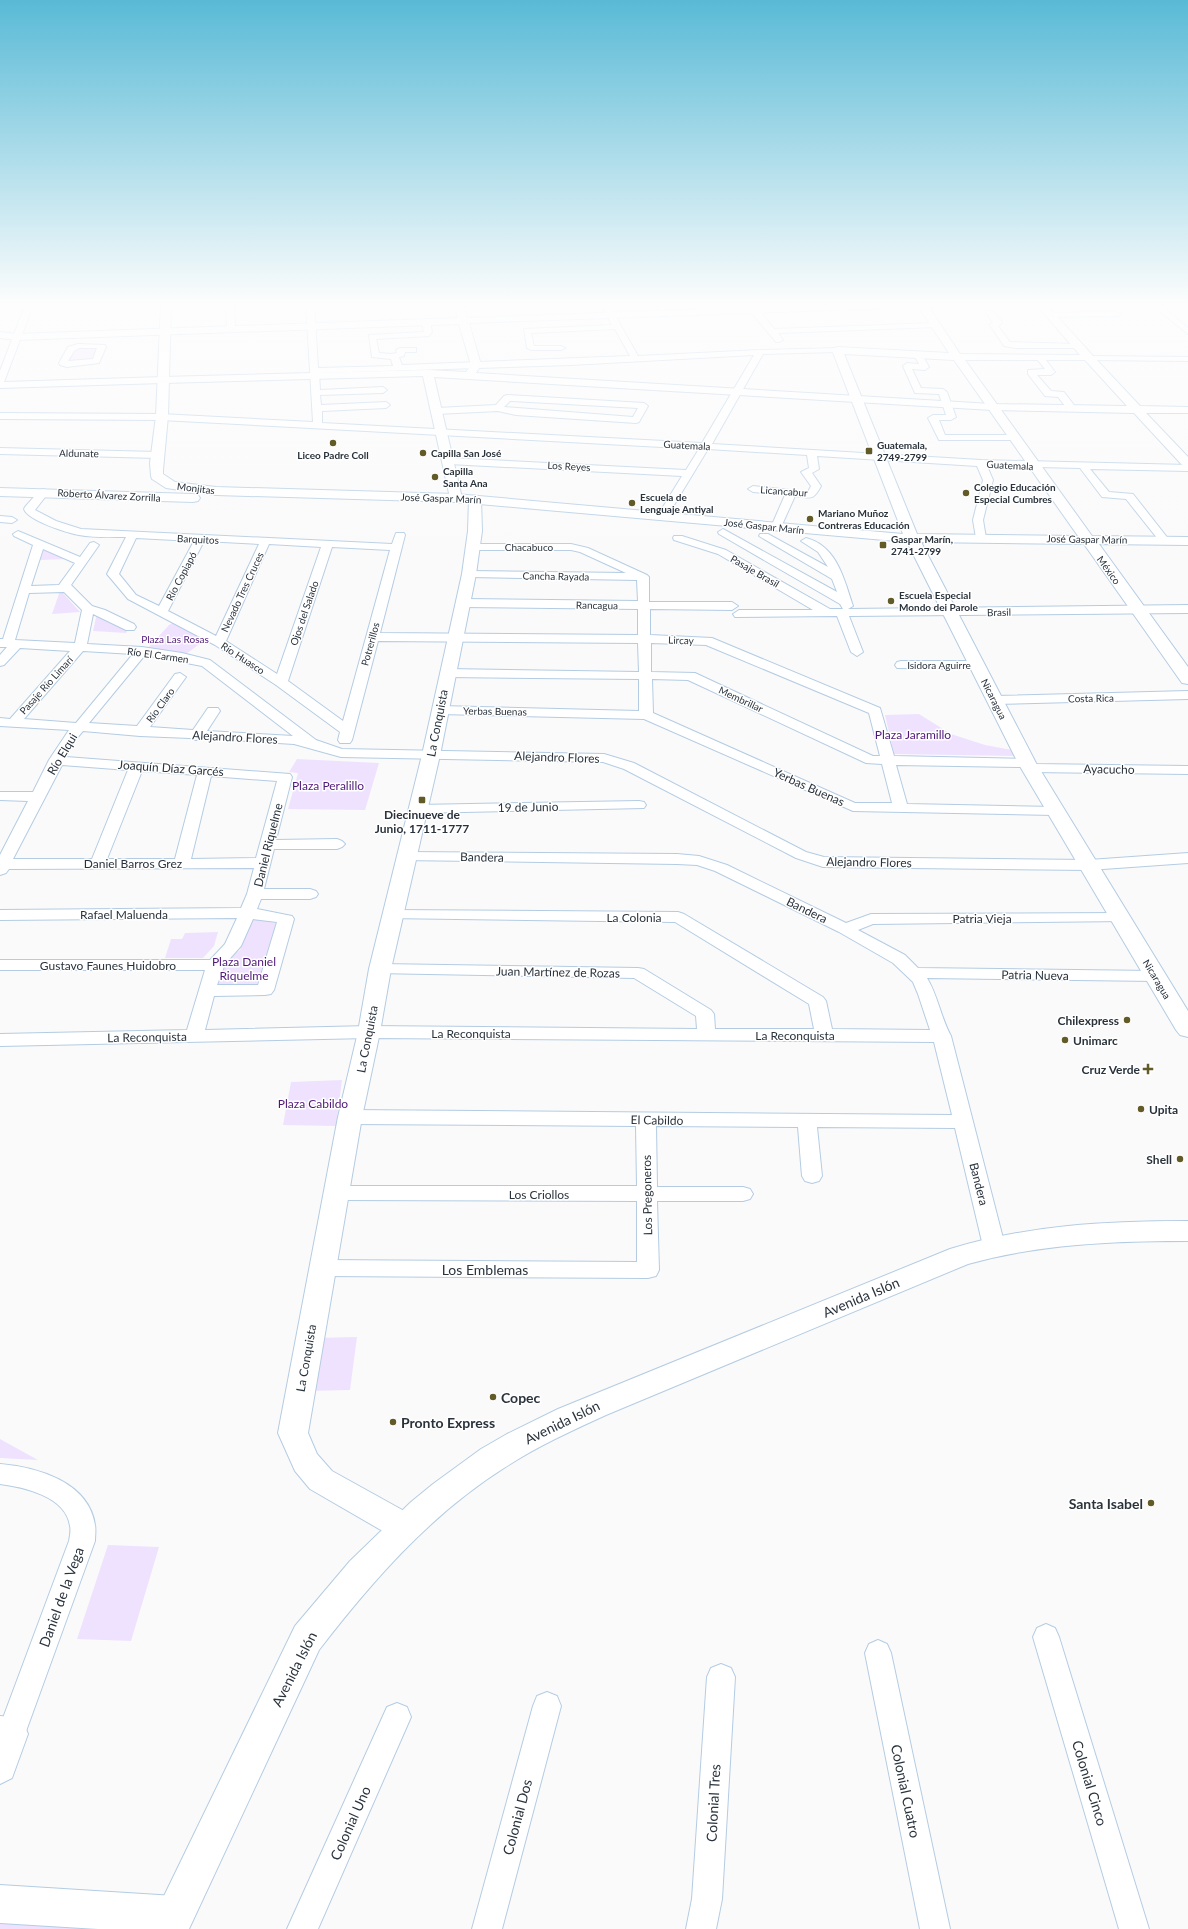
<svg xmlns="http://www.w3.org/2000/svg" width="1188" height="1929" viewBox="0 0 1188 1929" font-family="Lato,sans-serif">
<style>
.green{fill:#efe2ff}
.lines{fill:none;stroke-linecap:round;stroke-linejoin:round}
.minor-casing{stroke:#b4cce3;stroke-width:2}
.tertiary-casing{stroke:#b4cce3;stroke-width:2}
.secondary-casing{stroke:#b4cce3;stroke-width:2}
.minor{fill:#fff;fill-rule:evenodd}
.tertiary{fill:#fff;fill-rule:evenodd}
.secondary{fill:#fff;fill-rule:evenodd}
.poi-dot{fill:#625b28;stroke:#fff;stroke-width:1.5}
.labels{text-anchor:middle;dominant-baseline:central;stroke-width:3;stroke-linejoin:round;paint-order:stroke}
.far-street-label{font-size:10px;fill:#2a333c;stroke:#fff}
.far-poi-label{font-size:10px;font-weight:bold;fill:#2a333c;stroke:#fff;text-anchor:start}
.far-park-label{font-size:10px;fill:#4f1777;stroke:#fff}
.street-label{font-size:12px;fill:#2a333c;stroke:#fff}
.park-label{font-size:12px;fill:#4f1777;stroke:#fff}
.poi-label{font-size:12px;font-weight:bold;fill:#2a333c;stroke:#fff;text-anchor:end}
.near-street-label{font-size:14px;fill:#2a333c;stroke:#fff}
.near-poi-label{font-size:14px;font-weight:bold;fill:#2a333c;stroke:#fff;text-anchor:start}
</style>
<rect width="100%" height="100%" fill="#fafafa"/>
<path class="green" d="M 97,347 L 94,359 L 86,362 L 67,361 L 73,349 Z
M 42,548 L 67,559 L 41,560 L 39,559 L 41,557 Z
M 60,591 L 62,592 L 80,612 L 52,614 Z
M 97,613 L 125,629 L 127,631 L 126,633 L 93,631 Z
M 173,623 L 205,640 L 186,654 L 148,648 L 169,625 Z
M 919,714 L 951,734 L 985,745 L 1012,750 L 1016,756 L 894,754 L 885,715 Z
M 297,759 L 379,763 L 365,810 L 288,809 L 298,773 L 289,772 Z
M 252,918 L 276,923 L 257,984 L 216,985 L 222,963 L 240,950 Z
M 218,932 L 214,946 L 203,958 L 165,958 L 171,939 L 182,939 L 185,933 Z
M 342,1080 L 336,1126 L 283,1125 L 291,1082 Z
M 357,1337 L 350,1390 L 307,1391 L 315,1338 Z
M 0,1439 L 38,1460 L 0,1458 Z
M 108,1545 L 159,1547 L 131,1641 L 77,1639 Z
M 0,1920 L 108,1929 L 0,1929 Z"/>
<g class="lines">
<defs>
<path id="minor" d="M 26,303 L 34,303 L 4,382 L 163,377 L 167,380 L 163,383 L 0,388 L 0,371 Z
M 226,303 L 234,303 L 235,329 L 231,331 L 227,329 Z
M 306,303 L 314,303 L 318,368 L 393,366 L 391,359 L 372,357 L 369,335 L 424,332 L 422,322 L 426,320 L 430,322 L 432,332 L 429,336 L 376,339 L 379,353 L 391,354 L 397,353 L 396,350 L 400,348 L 416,348 L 416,352 L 405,352 L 404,356 L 399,357 L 402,365 L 630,356 L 615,329 L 531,333 L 534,346 L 561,346 L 565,348 L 561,350 L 531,350 L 527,348 L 524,329 L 612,325 L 600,303 L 608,303 L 638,356 L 760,350 L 840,348 L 840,352 L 837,352 L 763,354 L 712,444 L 981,460 L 1188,465 L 1188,471 L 1090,469 L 1109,492 L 1133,494 L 1170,541 L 1165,544 L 1161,543 L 1126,499 L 1102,497 L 1080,468 L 987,466 L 993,480 L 983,520 L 986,538 L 981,541 L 976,538 L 973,520 L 983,480 L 977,466 L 817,456 L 819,469 L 812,473 L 821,486 C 813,501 811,498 795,496 L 781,527 L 776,530 L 771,527 L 785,495 L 753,492 L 748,489 L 753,486 L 808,492 L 811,486 L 801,472 L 809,468 L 807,455 L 708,449 L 668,515 L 663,518 L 658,515 L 682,476 L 449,464 L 444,461 L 449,458 L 686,470 L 699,449 L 161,420 L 0,419 L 0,413 L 161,414 L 313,422 ZM 754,355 L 702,443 L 322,423 L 322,411 L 386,408 L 390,405 L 386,402 L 321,405 L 320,395 L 383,393 L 387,390 L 383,387 L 320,390 L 319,373 L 571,365 Z
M 456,303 L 489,303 L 485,305 L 459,306 L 456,306 Z
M 1150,303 L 1158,303 L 1188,328 L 1188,334 Z
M 750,307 L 756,307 L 774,329 L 937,323 L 941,325 L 937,327 L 778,333 L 783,340 L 779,342 L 776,342 L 750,311 Z
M 987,311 L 993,311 L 1001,321 L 1002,323 L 998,326 L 1010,342 L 1078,344 L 1082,346 L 1078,348 L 1016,348 L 1004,346 L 990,325 L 993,322 L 986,313 Z
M 1116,312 L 1120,314 L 1119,316 L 1050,317 L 1046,315 L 1050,313 Z
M 78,344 L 105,345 L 106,347 L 99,363 L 67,367 L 60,365 L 59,363 L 68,347 ZM 79,348 L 97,348 L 93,359 L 68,361 L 74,351 Z
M 915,353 L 921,353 L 929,367 L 925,370 L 912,369 L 921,388 L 943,389 L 947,392 L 956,417 L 951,420 L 939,420 L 945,435 L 1015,435 L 1018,436 L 1018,440 L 939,440 L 928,418 L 933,415 L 946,415 L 939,394 L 915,393 L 903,366 L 907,363 L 919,364 L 914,355 Z
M 1037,356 L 1043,356 L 1055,372 L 1051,375 L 1037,375 L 1051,391 L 1064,392 L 1077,409 L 1075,411 L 1069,411 L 1058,397 L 1045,396 L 1028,374 L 1028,370 L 1045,369 L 1036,358 Z
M 1086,356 L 1188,357 L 1188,361 L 1089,360 L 1086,360 Z
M 507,395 L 644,403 L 648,406 L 639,422 L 636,423 L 516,415 L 498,411 L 437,414 L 432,411 L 437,408 L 496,405 L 504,396 ZM 510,401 L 512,401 L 638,408 L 633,417 L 504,407 Z
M 0,448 L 158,452 L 163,455 L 158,458 L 0,454 Z
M 44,489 L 49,492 L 35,510 L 56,521 L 81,529 L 392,544 L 396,533 L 404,533 L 405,535 L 380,633 L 638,635 L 638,609 L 462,607 L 456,603 L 462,599 L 638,601 L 637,580 L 469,577 L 463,574 L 469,571 L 626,573 L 580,552 L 571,550 L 474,550 L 468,547 L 474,544 L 571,544 L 588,548 L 647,575 L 649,577 L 649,602 L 732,602 L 738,606 L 732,610 L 650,609 L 650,635 L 712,638 L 880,708 L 894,756 L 1027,759 L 1032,760 L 1034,764 L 1188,766 L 1188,774 L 1030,772 L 1025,771 L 1023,767 L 896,765 L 907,804 L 1055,807 L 1060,808 L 1062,811 L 1060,814 L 1055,815 L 853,811 L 644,719 L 440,714 L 435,713 L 433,710 L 435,707 L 440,706 L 639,711 L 639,679 L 447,677 L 441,673 L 447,669 L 639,672 L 638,643 L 378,641 L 352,740 L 350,743 L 340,743 L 338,740 L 340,732 L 276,685 L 215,645 L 128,599 L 107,574 L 126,537 C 111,537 94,538 79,535 C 67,533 27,520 24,509 L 25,507 L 40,490 ZM 136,538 L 194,541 L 159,606 L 136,595 L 119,574 ZM 204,541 L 259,544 L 216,636 L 168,611 ZM 269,544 L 321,547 L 277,674 L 226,641 ZM 332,547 L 390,550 L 343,721 L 288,681 ZM 651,643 L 706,645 L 869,713 L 880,756 L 873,756 L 695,673 L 651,672 ZM 652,679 L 688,680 L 866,763 L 882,764 L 892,803 L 855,803 L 653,713 Z
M 0,516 L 12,517 L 17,520 L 12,523 L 0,522 Z
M 723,529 L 837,592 L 832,579 L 759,536 L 760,534 L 768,534 L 828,567 L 818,552 L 801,541 L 806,538 C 837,546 844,579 853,606 L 848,609 L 1188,605 L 1188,613 L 849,616 L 863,652 L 857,656 L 851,652 L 837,616 L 735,617 L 733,614 L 739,610 L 813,610 L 718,554 L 674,540 L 673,538 L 674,536 L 682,536 L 726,550 L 830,609 L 846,609 L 843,609 L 840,604 L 719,534 L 718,532 Z
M 18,531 L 80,557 L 90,543 L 94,542 L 99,545 L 71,585 L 92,606 L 105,610 L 134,624 L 136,627 L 134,630 L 126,630 L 93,614 L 87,644 L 142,647 L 182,653 L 210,660 L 316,740 L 342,749 L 604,754 L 634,763 L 806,852 L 824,857 L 1089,860 L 1188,853 L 1188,863 L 1089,870 L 823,867 L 796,858 L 624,769 L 603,762 L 341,757 L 294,744 L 201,738 L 196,740 L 190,738 L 140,736 L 83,731 L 72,744 L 66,757 L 290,774 L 292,777 L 276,840 L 337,839 L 342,841 L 345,844 L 342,847 L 337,849 L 274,849 L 264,889 L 310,889 L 316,891 L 318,894 L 316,897 L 310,899 L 261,899 L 257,909 L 292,916 L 294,919 L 274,990 L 271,994 L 265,995 L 214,996 L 205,1030 L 369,1026 L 697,1029 L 696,1016 L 634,978 L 374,973 L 371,969 L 374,965 L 380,964 L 638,968 L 644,969 L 711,1010 L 714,1014 L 715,1029 L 814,1029 L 809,1004 L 675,922 L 386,918 L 384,915 L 386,912 L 392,910 L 678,912 L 684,914 L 823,997 L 826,1001 L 832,1029 L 930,1030 L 918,994 L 913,982 L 893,963 L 839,932 L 715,871 L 697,865 L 677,864 L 401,860 L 398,857 L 401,854 L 406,852 L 677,854 L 699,856 L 727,865 L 846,923 L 871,914 L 1120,913 L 1126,915 L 1128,918 L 1126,921 L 873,924 L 858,930 L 905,955 L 918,968 L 1155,971 L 1161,972 L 1164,976 L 1161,980 L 1155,981 L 927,978 C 938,996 941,1018 951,1036 L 1005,1246 L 1001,1252 L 994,1254 L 987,1252 L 983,1246 L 955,1128 L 817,1127 L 822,1176 L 819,1181 L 812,1183 L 805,1181 L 802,1176 L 798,1127 L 656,1126 L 657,1187 L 743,1187 L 750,1189 L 753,1194 L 750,1199 L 743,1201 L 657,1201 L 659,1270 L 656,1276 L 648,1278 L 323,1276 L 315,1274 L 312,1268 L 315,1262 L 323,1260 L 637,1262 L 637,1201 L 336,1200 L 329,1198 L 326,1193 L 329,1188 L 336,1186 L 637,1186 L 636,1126 L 350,1124 L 343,1122 L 340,1117 L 343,1112 L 350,1110 L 952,1115 L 934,1042 L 369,1038 L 0,1046 L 0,1034 L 187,1030 L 205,970 L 0,970 L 0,960 L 210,960 L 225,944 L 237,918 L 0,920 L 0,910 L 241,908 L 247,894 L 254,868 L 9,869 L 6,873 L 0,875 L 0,855 L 28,801 L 0,800 L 0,792 L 33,792 L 49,760 L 69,730 L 0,726 L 0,718 L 10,719 L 70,651 L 20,648 L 4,665 L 0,666 L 0,655 L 7,647 L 0,647 L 0,639 L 3,639 L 33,545 L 14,536 L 13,534 ZM 43,549 L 75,563 L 59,585 L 31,586 ZM 64,592 L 82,610 L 75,643 L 15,640 L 29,593 ZM 83,651 L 133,654 L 76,723 L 24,719 ZM 145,655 L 202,666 L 293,736 L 207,731 L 220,711 L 218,708 L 208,708 L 193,730 L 150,727 L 186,677 L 180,673 L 175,674 L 137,726 L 89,723 ZM 62,765 L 128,770 L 92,859 L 13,859 ZM 142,771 L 197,775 L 175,859 L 107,859 ZM 211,776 L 277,781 L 256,858 L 191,859 ZM 253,919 L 277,922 L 258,985 L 217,985 L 225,964 L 241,946 Z
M 901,661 L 977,661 L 983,665 L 977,669 L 897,668 L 895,665 L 897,662 Z
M 1188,691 L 1188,699 L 995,704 L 990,703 L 988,700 L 990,697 L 995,696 Z
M 639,801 L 644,802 L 646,805 L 644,808 L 417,813 L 412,812 L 410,809 L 412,806 L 417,805 Z
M 0,1464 C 37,1467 89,1482 95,1525 C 96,1530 95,1536 95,1541 L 25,1734 L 21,1744 L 11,1748 L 1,1744 L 0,1726 L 69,1541 C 70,1536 71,1530 70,1526 C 66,1496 23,1487 0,1484 Z
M 1046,1624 L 1055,1628 L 1059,1637 L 1149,1929 L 1119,1929 L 1033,1637 L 1037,1628 Z
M 878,1640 L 887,1644 L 891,1653 L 950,1929 L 920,1929 L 865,1653 L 869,1644 Z
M 721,1664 L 731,1668 L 735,1677 L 722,1899 L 716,1929 L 686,1929 L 692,1899 L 707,1677 L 711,1668 Z
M 547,1692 L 557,1696 L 561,1706 L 502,1929 L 472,1929 L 533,1706 L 537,1696 Z
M 397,1703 L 407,1707 L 411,1717 L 318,1929 L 287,1929 L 387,1707 Z"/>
<path id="tertiary" d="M 453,303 L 463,303 L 467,318 L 874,303 L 952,303 L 947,306 L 469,323 L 481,365 L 476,373 L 992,404 L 1127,406 L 1085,360 L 1084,358 L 1089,355 L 1093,356 L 1140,406 L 1188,407 L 1188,413 L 1146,413 L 1188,457 L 1188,468 L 1184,467 L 1134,413 L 992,410 L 434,377 L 462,498 L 456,502 L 450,498 L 423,376 L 163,383 L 158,380 L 163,377 L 428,370 L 466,372 L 471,365 L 459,324 L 17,340 L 0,338 L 0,332 L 17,334 L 458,318 Z
M 475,495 L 481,499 L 482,531 L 476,574 L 440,755 L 391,969 L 380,1032 L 362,1117 L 308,1433 L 317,1454 L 332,1471 L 415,1517 L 419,1527 L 415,1537 L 404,1541 L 393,1537 L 310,1489 L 295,1471 L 278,1433 L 338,1117 L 358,1032 L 369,969 L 422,755 L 462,574 L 468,531 L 469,499 Z
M 0,1716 L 11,1717 L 23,1722 L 28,1734 L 12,1778 L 0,1784 Z
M 0,1885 L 175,1896 L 188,1902 L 194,1915 L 187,1929 L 98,1929 L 0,1923 Z"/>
<path id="secondary" d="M 161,303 L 171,303 L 168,416 L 163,470 L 163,474 L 175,482 L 216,487 L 456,494 L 903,534 L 832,350 L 837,347 L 949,353 L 916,303 L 926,303 L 960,354 L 1080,355 L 1035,303 L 1045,303 L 1093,356 L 1094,358 L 1093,360 L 965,360 L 1092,536 L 1188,537 L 1188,545 L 1099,544 L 1188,667 L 1188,684 L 1182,683 L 1084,544 L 921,542 L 1036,763 L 1188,1011 L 1188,1037 L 1180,1035 L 1176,1030 L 1018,763 L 907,542 L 456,502 L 216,495 L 166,488 L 152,479 L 151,476 L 150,463 L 156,416 ZM 844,354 L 954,360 L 1078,536 L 917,534 Z
M 0,488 L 193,494 L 198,495 L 200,498 L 198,501 L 193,502 L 0,496 Z
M 1188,1221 L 1188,1241 C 1114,1241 1040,1244 968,1264 L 606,1415 C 571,1431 536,1447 504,1468 C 430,1515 372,1581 319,1650 L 189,1929 L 148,1929 L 295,1626 L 350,1561 L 411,1502 L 433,1484 L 481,1449 L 507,1434 L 558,1409 L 950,1249 C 1028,1225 1107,1221 1188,1221 Z"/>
</defs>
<use href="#minor" class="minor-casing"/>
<use href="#tertiary" class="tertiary-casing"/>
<use href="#secondary" class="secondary-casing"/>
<use href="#minor" class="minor"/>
<use href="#tertiary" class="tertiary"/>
<use href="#secondary" class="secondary"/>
</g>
<linearGradient id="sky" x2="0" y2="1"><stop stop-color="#59bad6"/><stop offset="0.53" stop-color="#fdfdfd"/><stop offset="1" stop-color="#fdfdfd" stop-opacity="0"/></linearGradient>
<rect width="1188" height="573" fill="url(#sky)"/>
<g class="poi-dot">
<circle cx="333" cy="443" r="4"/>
<rect x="865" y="447" width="8" height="8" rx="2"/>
<circle cx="423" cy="453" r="4"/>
<circle cx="435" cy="477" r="4"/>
<circle cx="966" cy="493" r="4"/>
<circle cx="632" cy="503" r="4"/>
<circle cx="810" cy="519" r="4"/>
<rect x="879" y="541" width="8" height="8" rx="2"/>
<circle cx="891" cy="601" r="4"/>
<rect x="418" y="796" width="8" height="8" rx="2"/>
<circle cx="1127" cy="1020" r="4"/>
<circle cx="1065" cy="1040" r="4"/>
<path d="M1146 1063h4v4h4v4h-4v4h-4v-4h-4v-4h4z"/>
<circle cx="1141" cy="1109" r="4"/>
<circle cx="1180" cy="1159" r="4"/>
<circle cx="493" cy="1397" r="4"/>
<circle cx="393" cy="1422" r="4"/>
<circle cx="1151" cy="1503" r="4"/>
</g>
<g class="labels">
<g class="far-street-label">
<text transform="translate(687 445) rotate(3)">Guatemala</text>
<text transform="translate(79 453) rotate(1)">Aldunate</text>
<text transform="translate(1010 465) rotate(3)">Guatemala</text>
<text transform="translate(569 466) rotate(3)">Los Reyes</text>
<text transform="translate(196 488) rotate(7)">Monjitas</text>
<text transform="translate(784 491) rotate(4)">Licancabur</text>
<text transform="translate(109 495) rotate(3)">Roberto Álvarez Zorrilla</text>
<text transform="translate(441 498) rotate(2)">José Gaspar Marín</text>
<text transform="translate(764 526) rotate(6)">José Gaspar Marín</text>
<text transform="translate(198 539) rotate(3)">Barquitos</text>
<text transform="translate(1087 539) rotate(1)">José Gaspar Marín</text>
<text x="529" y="547">Chacabuco</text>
<text transform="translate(1109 570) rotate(54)">México</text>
<text transform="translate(755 571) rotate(30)">Pasaje Brasil</text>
<text transform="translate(181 576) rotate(-62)">Río Copiapó</text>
<text transform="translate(556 576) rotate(1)">Cancha Rayada</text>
<text transform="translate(242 592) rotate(-65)">Nevado Tres Cruces</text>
<text transform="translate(597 605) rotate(1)">Rancagua</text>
<text transform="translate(999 612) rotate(-1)">Brasil</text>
<text transform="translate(304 613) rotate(-71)">Ojos del Salado</text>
<text transform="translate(681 640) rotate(2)">Lircay</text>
<text transform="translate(370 644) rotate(-75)">Potrerillos</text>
<text transform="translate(158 655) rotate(8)">Río El Carmen</text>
<text transform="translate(243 658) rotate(33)">Río Huasco</text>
<text x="939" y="665">Isidora Aguirre</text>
<text transform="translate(46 685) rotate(-48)">Pasaje Río Limarí</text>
<text transform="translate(1091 698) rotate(-1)">Costa Rica</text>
<text transform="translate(741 699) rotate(25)">Membrillar</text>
<text transform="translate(994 699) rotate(63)">Nicaragua</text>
<text transform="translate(160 705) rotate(-54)">Río Claro</text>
<text transform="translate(495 711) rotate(1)">Yerbas Buenas</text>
<text transform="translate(1157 979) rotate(59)">Nicaragua</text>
</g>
<g class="far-poi-label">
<text x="877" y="445">Guatemala,<tspan x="877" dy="12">2749-2799</tspan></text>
<text x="431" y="453">Capilla San José</text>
<text x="333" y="455" text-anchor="middle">Liceo Padre Coll</text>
<text x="443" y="471">Capilla<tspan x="443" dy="12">Santa Ana</tspan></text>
<text x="974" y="487">Colegio Educación<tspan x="974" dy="12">Especial Cumbres</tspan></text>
<text x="640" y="497">Escuela de<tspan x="640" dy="12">Lenguaje Antiyal</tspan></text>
<text x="818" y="513">Mariano Muñoz<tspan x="818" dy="12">Contreras Educación</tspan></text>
<text x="891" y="539">Gaspar Marín,<tspan x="891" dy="12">2741-2799</tspan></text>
<text x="899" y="595">Escuela Especial<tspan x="899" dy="12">Mondo dei Parole</tspan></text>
</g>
<g class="far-park-label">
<text x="175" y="639">Plaza Las Rosas</text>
</g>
<g class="street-label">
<text transform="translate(437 723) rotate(-79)">La Conquista</text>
<text transform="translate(235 737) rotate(3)">Alejandro Flores</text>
<text transform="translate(62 754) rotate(-59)">Río Elqui</text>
<text transform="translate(557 757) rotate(2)">Alejandro Flores</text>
<text transform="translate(171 768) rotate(4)">Joaquín Díaz Garcés</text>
<text transform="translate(1109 769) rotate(1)">Ayacucho</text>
<text transform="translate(809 787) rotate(24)">Yerbas Buenas</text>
<text transform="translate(528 807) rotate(-1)">19 de Junio</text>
<text transform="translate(268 845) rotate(-76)">Daniel Riquelme</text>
<text transform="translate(482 857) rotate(1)">Bandera</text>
<text transform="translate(869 862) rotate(1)">Alejandro Flores</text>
<text x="133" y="863">Daniel Barros Grez</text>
<text transform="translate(807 910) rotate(26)">Bandera</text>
<text x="124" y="914">Rafael Maluenda</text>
<text x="634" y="917">La Colonia</text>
<text x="982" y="918">Patria Vieja</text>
<text x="108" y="965">Gustavo Faunes Huidobro</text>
<text transform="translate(558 972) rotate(1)">Juan Martínez de Rozas</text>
<text transform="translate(1035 975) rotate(1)">Patria Nueva</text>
<text x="471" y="1033">La Reconquista</text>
<text x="795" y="1035">La Reconquista</text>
<text transform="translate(147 1037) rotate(-1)">La Reconquista</text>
<text transform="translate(367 1039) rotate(-79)">La Conquista</text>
<text transform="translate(657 1120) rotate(1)">El Cabildo</text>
<text transform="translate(979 1184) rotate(76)">Bandera</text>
<text x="539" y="1194">Los Criollos</text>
<text transform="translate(647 1195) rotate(-91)">Los Pregoneros</text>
<text transform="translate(306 1358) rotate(-80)">La Conquista</text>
</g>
<g class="park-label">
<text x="913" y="734">Plaza Jaramillo</text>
<text x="328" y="785">Plaza Peralillo</text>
<text x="244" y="961">Plaza Daniel<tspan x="244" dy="14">Riquelme</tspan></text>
<text x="313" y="1103">Plaza Cabildo</text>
</g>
<g class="poi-label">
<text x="422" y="814" text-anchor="middle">Diecinueve de<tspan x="422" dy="14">Junio, 1711-1777</tspan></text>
<text x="1119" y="1020">Chilexpress</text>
<text x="1073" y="1040" text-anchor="start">Unimarc</text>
<text x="1140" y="1069">Cruz Verde</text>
<text x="1149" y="1109" text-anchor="start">Upita</text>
<text x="1172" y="1159">Shell</text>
</g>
<g class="near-street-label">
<text x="485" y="1269">Los Emblemas</text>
<text transform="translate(861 1297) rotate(-23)">Avenida Islón</text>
<text transform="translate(562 1422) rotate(-26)">Avenida Islón</text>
<text transform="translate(61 1597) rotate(-70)">Daniel de la Vega</text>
<text transform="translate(294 1669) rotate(-63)">Avenida Islón</text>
<text transform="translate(1090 1783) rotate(73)">Colonial Cinco</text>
<text transform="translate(906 1791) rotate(78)">Colonial Cuatro</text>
<text transform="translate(713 1803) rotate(-87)">Colonial Tres</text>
<text transform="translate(517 1817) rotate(-75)">Colonial Dos</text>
<text transform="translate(350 1823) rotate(-66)">Colonial Uno</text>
</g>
<g class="near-poi-label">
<text x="501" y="1397">Copec</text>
<text x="401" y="1422">Pronto Express</text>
<text x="1143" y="1503" text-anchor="end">Santa Isabel</text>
</g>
</g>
</svg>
